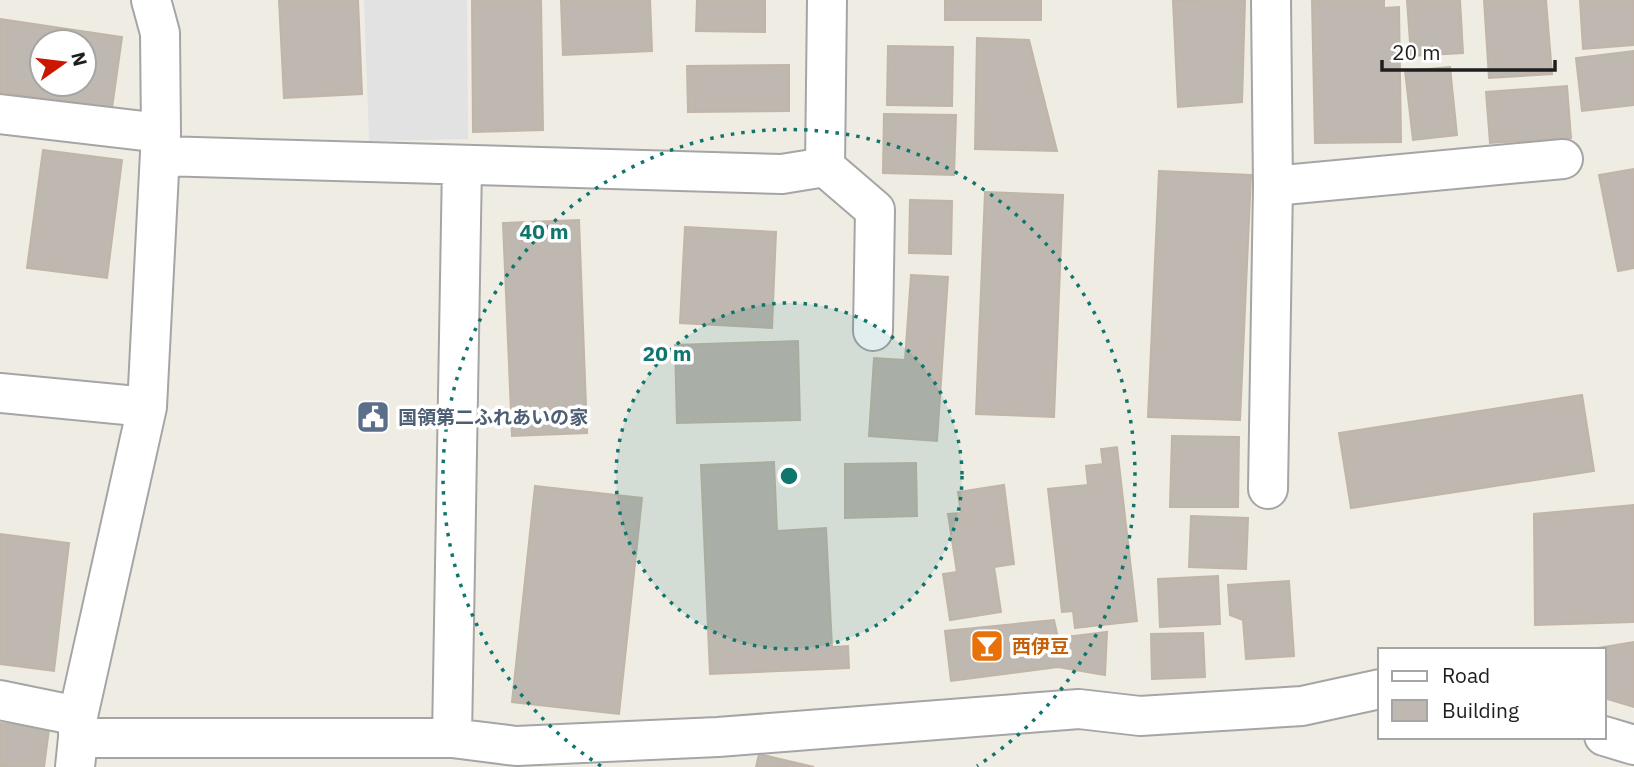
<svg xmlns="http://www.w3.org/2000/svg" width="1634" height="767" viewBox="0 0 1634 767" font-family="'IBM Plex Sans','Noto Sans JP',sans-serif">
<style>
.parking{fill:#e2e2e2}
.building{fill:#bfb8b0;stroke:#c0b5a6;stroke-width:2;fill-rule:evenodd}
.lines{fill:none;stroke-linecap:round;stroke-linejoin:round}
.minor-casing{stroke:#a5a5a5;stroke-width:42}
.minor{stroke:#fff;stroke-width:38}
.ring{fill:none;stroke:#0f766e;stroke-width:3.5;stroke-dasharray:3.5 7}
.labels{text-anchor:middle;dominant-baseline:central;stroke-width:7;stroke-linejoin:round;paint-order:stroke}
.service-label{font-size:19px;font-weight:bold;fill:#4e5e75;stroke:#fff;text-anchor:start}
.food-label{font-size:19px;font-weight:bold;fill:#c56008;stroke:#fff;text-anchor:start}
.centre{fill:#0f766e;stroke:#fff;stroke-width:3.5}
.ring-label{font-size:21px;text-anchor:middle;font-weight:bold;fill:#0f766e;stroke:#fff;stroke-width:7;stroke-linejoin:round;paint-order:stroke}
</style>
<rect width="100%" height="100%" fill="#efece4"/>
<path class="parking" d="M 364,0 L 467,0 L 468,139 L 369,141 Z"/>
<path class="building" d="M 279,0 L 358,0 L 362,94 L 284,98 Z
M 472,0 L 541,0 L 543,130 L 473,132 Z
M 561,0 L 650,0 L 652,51 L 563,55 Z
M 697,0 L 765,0 L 765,32 L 696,31 Z
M 945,0 L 1041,0 L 1041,20 L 945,20 Z
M 1197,0 L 1245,0 L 1242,102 L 1178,107 L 1173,1 Z
M 1312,0 L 1384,0 L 1384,8 L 1399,7 L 1401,142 L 1315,143 Z
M 1407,0 L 1460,0 L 1463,53 L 1411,56 Z
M 1484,0 L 1546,0 L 1552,74 L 1489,78 Z
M 1580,0 L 1634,0 L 1634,45 L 1583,49 Z
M 0,19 L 122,37 L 112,108 L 0,92 ZM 42,42 L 84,42 L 84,84 L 42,84 Z
M 977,38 L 1029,40 L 1057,151 L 975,149 Z
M 888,46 L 953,47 L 952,106 L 887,105 Z
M 1634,51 L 1634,105 L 1582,111 L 1576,58 Z
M 789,65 L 789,111 L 688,112 L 687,66 Z
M 1450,67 L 1457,135 L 1413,140 L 1405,71 Z
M 1567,86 L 1571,138 L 1490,143 L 1486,92 Z
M 884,114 L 956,115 L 954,175 L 883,173 Z
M 43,150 L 122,160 L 107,278 L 27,268 Z
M 1634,169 L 1634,268 L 1618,271 L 1599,175 Z
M 1159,171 L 1251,175 L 1240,420 L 1148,417 Z
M 985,192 L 1063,195 L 1054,417 L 976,414 Z
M 910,200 L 952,201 L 951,254 L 909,253 Z
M 579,220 L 587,433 L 512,436 L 503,223 Z
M 685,227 L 776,232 L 772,328 L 680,323 Z
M 911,275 L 948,277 L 937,441 L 869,436 L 874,358 L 905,360 Z
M 798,341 L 800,420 L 677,423 L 675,345 Z
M 1582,395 L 1594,471 L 1351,508 L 1339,433 Z
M 1172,436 L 1239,437 L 1238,507 L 1170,507 Z
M 1117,447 L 1137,621 L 1075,628 L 1073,611 L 1062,612 L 1048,489 L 1088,485 L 1086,466 L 1103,464 L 1101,449 Z
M 774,462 L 777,531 L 826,528 L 832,647 L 848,646 L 849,668 L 710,674 L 701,465 Z
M 916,463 L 917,516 L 845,518 L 845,464 Z
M 1004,485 L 1014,564 L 994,567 L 1001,612 L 950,620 L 943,574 L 957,572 L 948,514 L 961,513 L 958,492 Z
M 535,486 L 642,498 L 619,714 L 512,702 Z
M 1634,505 L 1634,622 L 1535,625 L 1534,514 Z
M 1191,516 L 1248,518 L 1246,569 L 1189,567 Z
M 0,534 L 69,543 L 54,671 L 0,664 Z
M 1218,576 L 1220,624 L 1160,627 L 1158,579 Z
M 1289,581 L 1294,656 L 1246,659 L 1243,620 L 1230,615 L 1228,585 Z
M 1054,620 L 1058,638 L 1107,632 L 1105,675 L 1058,667 L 951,681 L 945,631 Z
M 1203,633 L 1205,677 L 1152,679 L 1151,634 Z
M 1634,642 L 1634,707 L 1604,698 L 1604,650 L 1586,650 Z
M 0,723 L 49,729 L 44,767 L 0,767 Z
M 759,754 L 814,767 L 756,767 Z"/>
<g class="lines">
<defs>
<path id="minor" d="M 0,114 L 161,133
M 161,156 L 782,174 L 825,167 L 827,0
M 825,167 L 875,210 L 873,331
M 1273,186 L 1563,159
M 0,393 L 147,407
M 1268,489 L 1273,186 L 1271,0
M 0,700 L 78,716
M 1604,736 L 1634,745
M 78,738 L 452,738 L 516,746 L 718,737 L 1079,709 L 1140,716 L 1302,706 L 1380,689
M 452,738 L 462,165
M 75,767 L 78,738 L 78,716 L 147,407 L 161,133 L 160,33 L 151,0"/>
</defs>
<use href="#minor" class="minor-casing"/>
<use href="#minor" class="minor"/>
</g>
<circle cx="789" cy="476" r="173" fill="#0f766e" fill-opacity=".12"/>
<g class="ring">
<circle cx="789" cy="476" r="173"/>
<path d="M601 766A346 346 0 1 1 977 766"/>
</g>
<defs>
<symbol id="civic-square" viewBox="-11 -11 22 22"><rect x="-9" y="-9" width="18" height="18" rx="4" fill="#5c6f8a" stroke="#fff"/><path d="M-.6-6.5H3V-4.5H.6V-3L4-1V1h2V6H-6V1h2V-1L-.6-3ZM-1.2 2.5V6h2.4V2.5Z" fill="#fff"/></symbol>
<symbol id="bar-square" viewBox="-11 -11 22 22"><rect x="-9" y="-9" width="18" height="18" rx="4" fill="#e8710a" stroke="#fff"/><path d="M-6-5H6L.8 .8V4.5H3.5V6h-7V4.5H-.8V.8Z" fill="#fff"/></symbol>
</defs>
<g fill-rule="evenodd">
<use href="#civic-square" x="354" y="398" width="38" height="38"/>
<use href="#bar-square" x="968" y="627" width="38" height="38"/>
</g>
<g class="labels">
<g class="service-label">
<text x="398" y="417">国領第二ふれあいの家</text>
</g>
<g class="food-label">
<text x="1012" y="646">西伊豆</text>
</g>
</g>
<circle cx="789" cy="476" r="10" class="centre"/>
<g class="ring-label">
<text x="544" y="239">40 m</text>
<text x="667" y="361">20 m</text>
</g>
<rect x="1378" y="648" width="228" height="91" fill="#ffffff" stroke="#a5a5a5" stroke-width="2"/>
<rect x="1392" y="671" width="35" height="10" fill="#ffffff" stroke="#a5a5a5" stroke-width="2"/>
<text x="1442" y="683" font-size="21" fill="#1e1e1e">Road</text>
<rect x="1392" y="700" width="35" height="21" fill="#bfb8b0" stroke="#a5a5a5" stroke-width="2"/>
<text x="1442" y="718" font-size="21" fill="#1e1e1e">Building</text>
<g transform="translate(63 63) rotate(76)"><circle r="33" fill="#ffffff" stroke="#a5a5a5" stroke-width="2"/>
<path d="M0-5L12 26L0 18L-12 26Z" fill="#cb1700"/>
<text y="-10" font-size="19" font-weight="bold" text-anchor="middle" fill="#1e1e1e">N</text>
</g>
<path d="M1382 60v10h173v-10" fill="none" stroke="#1e1e1e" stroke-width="3.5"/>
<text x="1392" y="60" font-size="21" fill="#1e1e1e" stroke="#ffffff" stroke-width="5" paint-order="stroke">20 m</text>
</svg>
